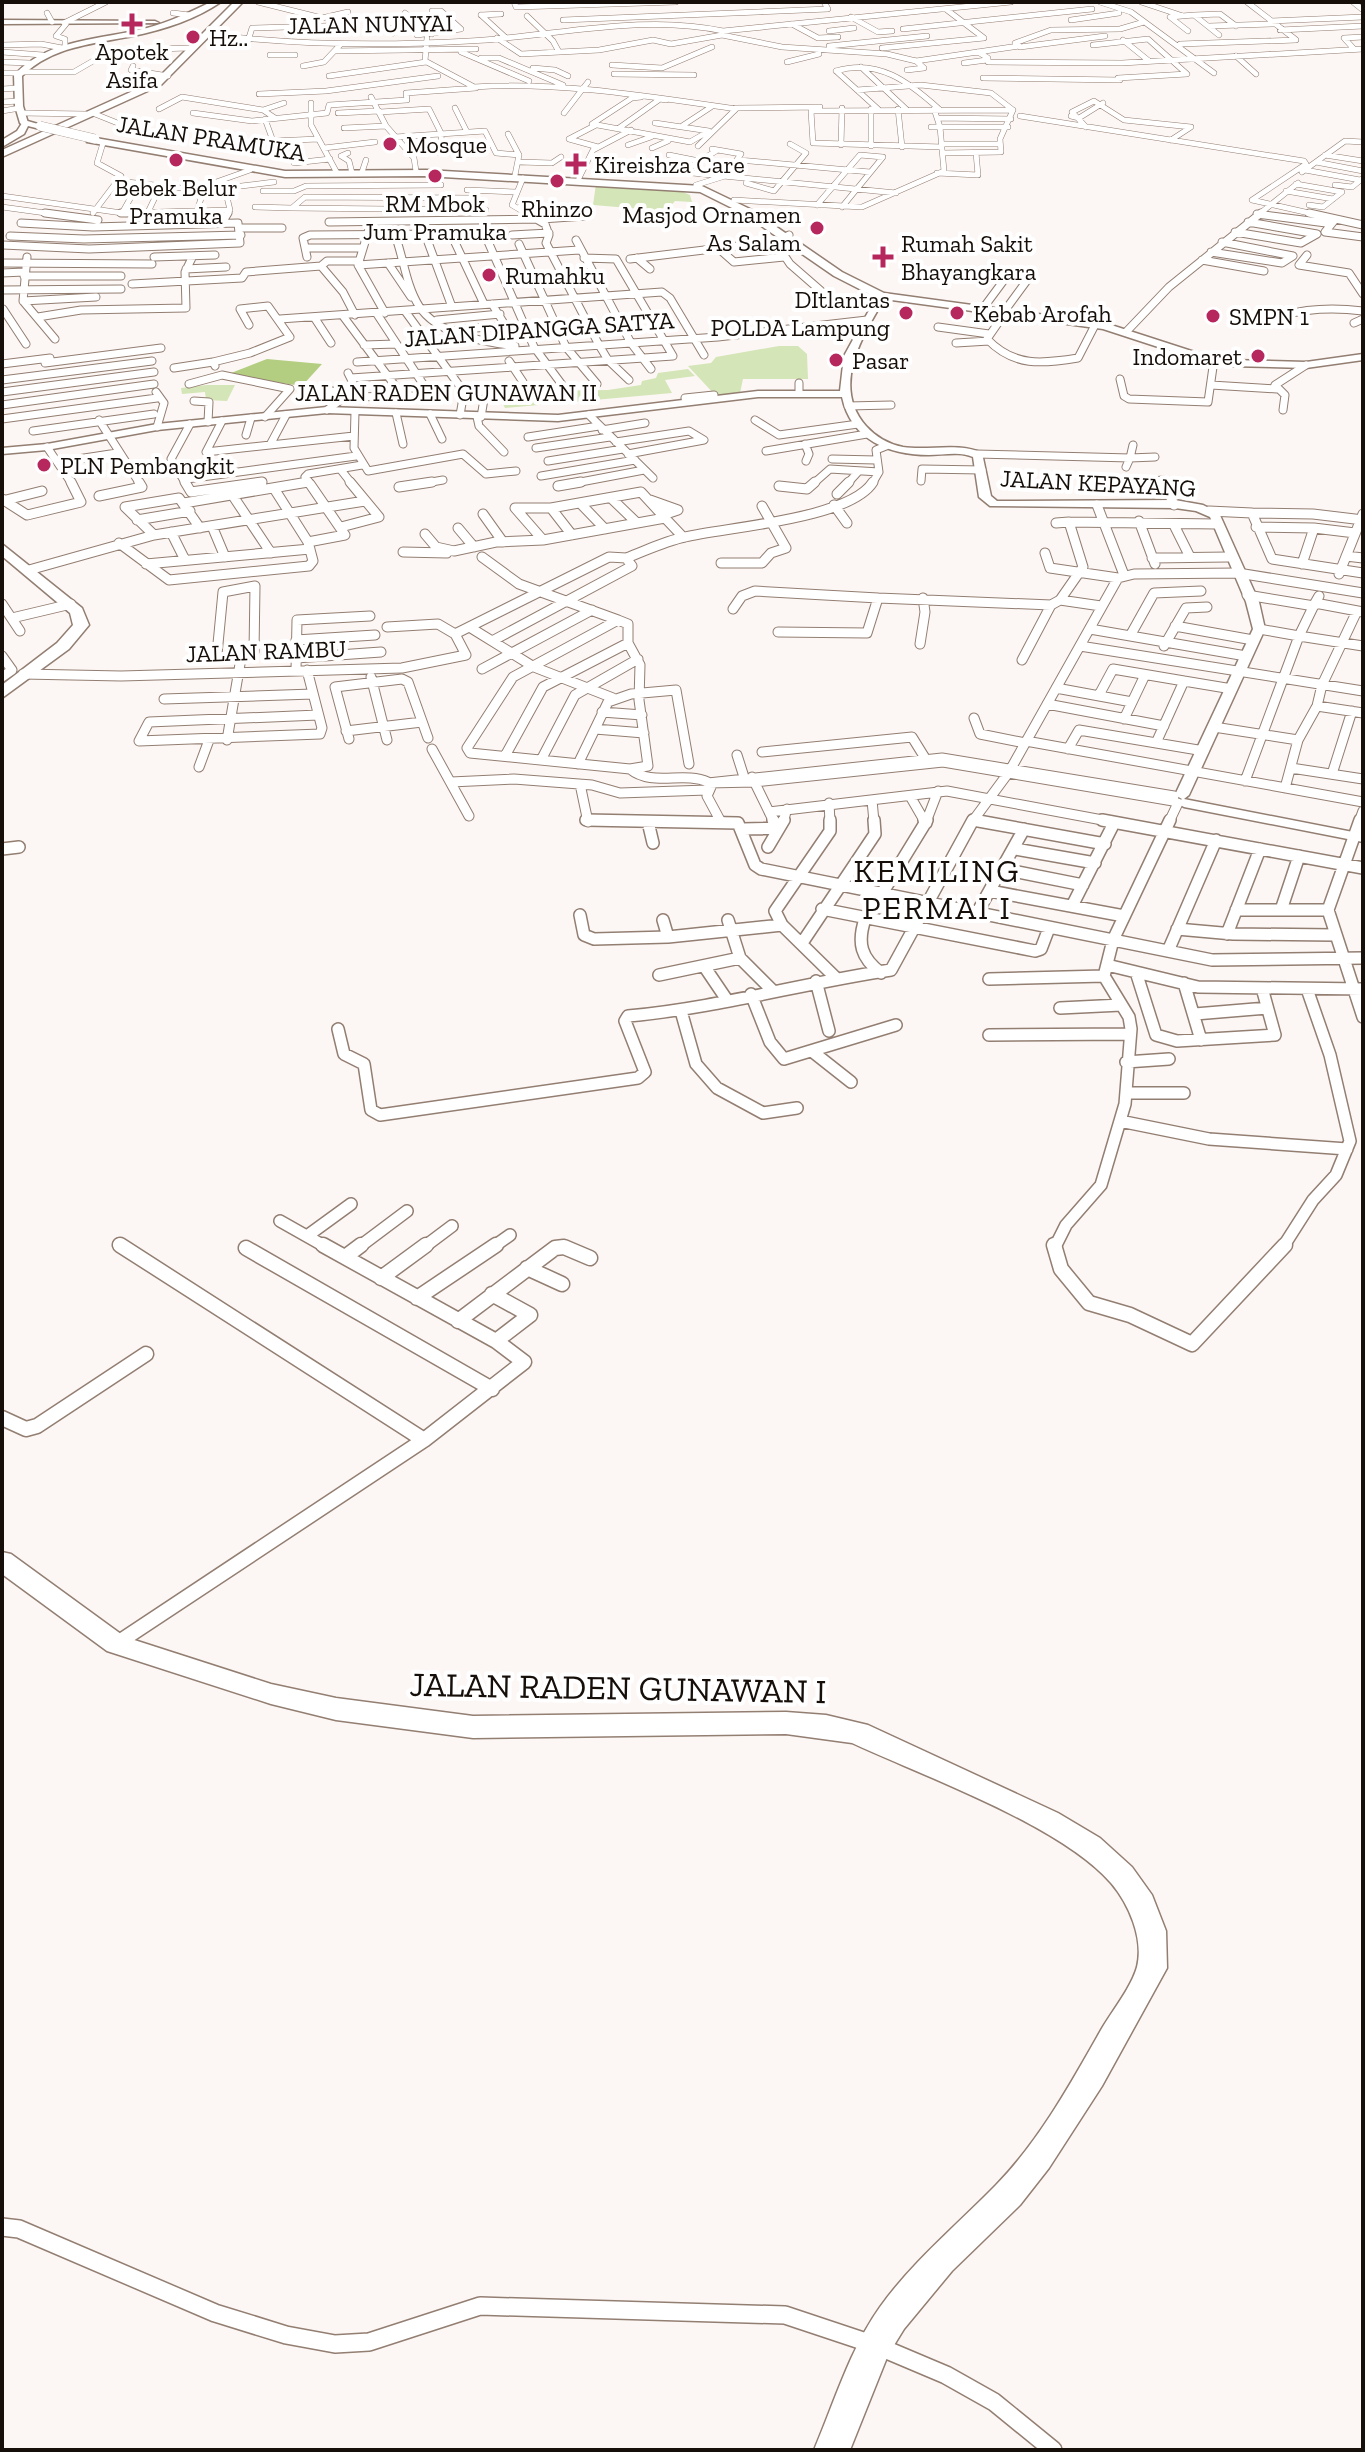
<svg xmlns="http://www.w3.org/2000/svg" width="1365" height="2452" viewBox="0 0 1365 2452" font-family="'Zilla Slab',serif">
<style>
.green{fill:#d4e5b7}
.forest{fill:#b3ce81}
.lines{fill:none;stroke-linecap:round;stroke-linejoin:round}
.street-far5-casing{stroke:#937e72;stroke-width:6}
.street-far4-casing{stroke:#937e72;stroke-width:9}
.street-far3-casing{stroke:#937e72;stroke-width:11}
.street-far2-casing{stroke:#937e72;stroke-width:14}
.street-far1-casing{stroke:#937e72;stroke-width:17}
.street-casing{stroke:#937e72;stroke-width:20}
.secondary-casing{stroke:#937e72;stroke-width:3}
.primary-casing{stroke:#937e72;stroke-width:3}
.highway-casing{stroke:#937e72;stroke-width:3}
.street-far5{stroke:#fff;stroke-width:5}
.street-far4{stroke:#fff;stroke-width:7}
.street-far3{stroke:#fff;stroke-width:9}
.street-far2{stroke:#fff;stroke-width:11}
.street-far1{stroke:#fff;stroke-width:14}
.street{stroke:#fff;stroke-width:17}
.secondary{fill:#fff;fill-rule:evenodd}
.primary{fill:#fff;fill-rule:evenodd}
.highway{fill:#fff;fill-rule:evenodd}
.primary-bridge-casing{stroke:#937e72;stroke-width:10;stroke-linecap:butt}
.primary-bridge{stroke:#fff;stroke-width:9}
.poi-dot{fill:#b6285d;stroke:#fff;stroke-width:3}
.labels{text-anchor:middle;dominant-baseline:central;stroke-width:8;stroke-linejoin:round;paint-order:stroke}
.far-street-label{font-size:24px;fill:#150e09;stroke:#fff}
.far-poi-label{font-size:24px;fill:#150e09;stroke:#fff;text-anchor:start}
.quarter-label{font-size:32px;letter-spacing:2px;fill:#150e09;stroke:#fff}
.near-street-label{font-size:34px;fill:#150e09;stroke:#fff}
</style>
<rect width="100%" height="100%" fill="#fcf7f4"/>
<path class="green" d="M 596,184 L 678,190 L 690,195 L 692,202 L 675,201 L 666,211 L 593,205 Z
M 779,346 L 798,346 L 807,354 L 808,379 L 743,379 L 740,393 L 716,396 L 688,366 L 711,363 L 716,357 Z
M 688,369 L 695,376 L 665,380 L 672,393 L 505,408 L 501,400 L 506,399 L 503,392 L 608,390 L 641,385 L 642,381 L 656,378 L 658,373 Z
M 207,385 L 235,385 L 227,401 L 206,400 L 205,392 L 182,394 L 181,388 Z"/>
<path class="forest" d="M 267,359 L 322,364 L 302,386 L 226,375 Z"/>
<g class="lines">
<defs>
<path id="street-far5" d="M 258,2 L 322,18 L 348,12
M 514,2 L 516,7 L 676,2
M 1100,2 L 1131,12 L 1214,73
M 1141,2 L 1183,16
M 1247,2 L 1295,39
M 1353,2 L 1363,10
M 47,13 L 52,22
M 173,13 L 189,15
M 405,13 L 432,34
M 481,15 L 505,37
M 481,15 L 501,14
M 1194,15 L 1220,14 L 1236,26
M 527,16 L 553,41 L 559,52
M 851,17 L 878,32 L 892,31
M 377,19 L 393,33
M 563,20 L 828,9 L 824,2
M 1071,20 L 1119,13
M 1271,21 L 1363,17
M 64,23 L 106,2
M 792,24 L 818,38 L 838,37
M 1209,26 L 1273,24
M 388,29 L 420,25
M 903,29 L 1092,9
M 1280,30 L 1363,26
M 829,31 L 854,28
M 1188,31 L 1170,17 L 1194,15 L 1219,35
M 207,34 C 294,45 381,46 469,41 C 552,37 641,13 723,31 L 1011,2
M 417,35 L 461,29 L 441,11 L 432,11
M 497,38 L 521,54 L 599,50 L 653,40 L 671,44 L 722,35 L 782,47 L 887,54 L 916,61 L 1019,46
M 1123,40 L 1149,61
M 248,41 L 252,28 L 356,25
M 1180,44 L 1296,40
M 2,45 L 41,44 L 62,48
M 1093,45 L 1148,39 L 1187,74 L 1118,78
M 829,46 L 927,36
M 1018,46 L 1015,43 L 1051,30 L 1120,29 L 1144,22
M 65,47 L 65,39 L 56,36 L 66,24
M 1020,47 L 1105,36
M 882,48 L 984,38 L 947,10
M 1354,49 L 1344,38 L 1363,37
M 335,51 L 476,49
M 2,52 L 43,55
M 461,52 L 529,81
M 978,52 L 988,58 L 988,62 L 1122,63 L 1363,49
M 129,54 L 126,50 L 188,48
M 270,55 L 295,55
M 1236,56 L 1256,74
M 481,58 L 499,58 L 563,85
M 2,62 L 30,63
M 787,62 L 819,54
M 964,63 L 987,60
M 612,65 L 662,68 L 712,47
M 133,66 L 131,70 L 168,76
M 303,66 L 324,62 L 340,45
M 861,67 L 906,109
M 533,68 L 555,70 L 568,76
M 907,70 L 924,68 L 916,61
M 836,71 C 878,58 909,82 939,109
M 836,71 L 878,109
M 21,72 L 74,72 L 93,61
M 2,73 L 20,73
M 614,74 L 694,75
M 329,76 L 426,62
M 983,78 L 1120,80
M 474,87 C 557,81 652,97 736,109 L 698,146
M 2,89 L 19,88
M 857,90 L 921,85 L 991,93 L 1013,110
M 406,93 L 476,88 L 425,61 L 427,38
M 259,94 L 326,91 L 438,76
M 371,97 L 386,126 L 414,158 L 416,171
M 641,97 L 632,98 L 592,124 L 690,142 L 709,131 L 655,123
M 2,102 L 19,101
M 311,103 L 311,125 L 337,173
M 455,108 L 467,132
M 735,108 L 820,107
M 159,109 L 182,97 L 263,110 L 275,118
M 871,109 L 871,146
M 898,109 L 902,147
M 263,110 L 284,103
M 2,111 L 20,108
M 380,112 L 429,109 L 441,133 L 442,152
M 21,113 L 86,114
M 193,113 L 252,121 L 327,113 L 329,105 L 407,100 L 406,93
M 338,113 L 379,111
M 564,113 L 588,82
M 95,114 L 125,126
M 1020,116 L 1304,161 L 1306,164 L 1252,200 L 1318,215
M 1071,116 L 1079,118 L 1103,103
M 938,118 L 1011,119
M 265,119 L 273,141 L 318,139
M 596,125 L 569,139 L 598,147
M 682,126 L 711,107
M 931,127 L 1008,127
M 1086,127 L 1072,112 L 1094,101 L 1124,120 L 1191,127 L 1171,140
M 344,128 L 386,126
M 619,128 L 660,99 L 666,100
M 508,134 L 519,155
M 395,137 L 485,131 L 496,153 L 519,155 L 515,175
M 942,144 L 1000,144
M 628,145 L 651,137
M 841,145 L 842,108
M 942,147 L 813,143 L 811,111 L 1013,110
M 324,148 L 375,142
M 652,148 L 668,141
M 716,151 L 682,172 L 896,193
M 348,153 L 341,156 L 349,161 L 352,173
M 409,153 L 455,152 L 458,142 L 464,141
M 943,153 L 1001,152 L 1000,139 L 1013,110
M 669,155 L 699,161
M 1325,155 L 1363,161
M 739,160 L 870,172
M 520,162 L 552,163 L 561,157
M 1316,162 L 1363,171
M 294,163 L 330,159
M 649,164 L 684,168
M 1305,170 L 1360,180
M 362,172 L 366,160
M 1302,172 L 1345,141 L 1363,142
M 937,173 L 978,175 L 976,153
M 523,178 L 512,205 L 529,215
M 579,178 L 593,150 L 631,130
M 118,181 L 226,193 L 230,210 L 227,215
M 746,183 L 774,191 L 806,153 L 790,144
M 1296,184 L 1342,192 L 1323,207 L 1309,205
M 696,185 L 725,176 L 741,154 L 712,149
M 1335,185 L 1352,187 L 1363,178
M 233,187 L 274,182
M 467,190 L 517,192
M 263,191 L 294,191 L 306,186 L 441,185
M 1286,191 L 1333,199
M 2,196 L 122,213 L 230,210
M 474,198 L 305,197 L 292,208 L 486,210
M 734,200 L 862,207 L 944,171 L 940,127 L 934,109
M 817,205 L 860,155 L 883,157 L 842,207
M 2,207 L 60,215
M 255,207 L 292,208
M 520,207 L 556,208
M 197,211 L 205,186 L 250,170
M 148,212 L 161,185
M 93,213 L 121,176 L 97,163 L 103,143
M 122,213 L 139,183
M 1257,214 L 1264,215
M 1258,215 L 1298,183"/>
<path id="street-far4" d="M 45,213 L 98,220
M 121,213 L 127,213
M 526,213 L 545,224 L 549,235 L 546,243 L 599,345 L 608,360 L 629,380
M 1309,213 L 1363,225
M 1257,214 L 1326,223
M 216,219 L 225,218 L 228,213
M 542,219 L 585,216
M 1334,221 L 1325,232 L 1363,237
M 329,222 L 536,219
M 241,228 L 282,228
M 369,229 L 358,265 L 385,313
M 1235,232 L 1301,243 L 1317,234 L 1248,222
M 425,234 L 452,307
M 512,235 L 549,233
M 10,236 L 84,239 L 241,235
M 486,237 L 534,347 L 563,386
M 576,240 L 631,343 L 651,369
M 397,241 C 404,262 407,287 419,306 C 437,335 485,342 515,346
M 519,244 L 566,347 L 597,384
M 3,245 L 89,249 L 240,243 L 238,223 L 93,227 L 21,223
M 306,248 L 363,248
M 718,248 L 734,262 L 784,257
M 782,252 L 790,264 L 821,291
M 1211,252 L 1282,263 L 1293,256 L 1222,242
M 1307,255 L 1299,265 L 1349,273 L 1363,294
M 27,257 L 23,301 L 55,339
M 154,257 L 215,255
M 307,257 L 303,238 L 310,235 L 451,234 L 484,304
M 637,258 L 650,269
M 630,259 L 778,241 L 789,235
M 1202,260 L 1264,271
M 2,263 L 152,264
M 388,263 L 411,297
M 358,265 L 579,250
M 321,266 L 343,292 L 355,315
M 186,269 L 226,267
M 2,273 L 24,272
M 24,276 L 121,276
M 132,284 L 242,278 L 246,272 L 321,266 L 327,261 L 358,261
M 2,290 L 121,289
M 23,301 L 96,297
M 984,307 L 1007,276
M 3,309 L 26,344
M 1006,309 L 1028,279
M 405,311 L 464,392 L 460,415
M 1005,313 L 987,339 C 1014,367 1042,364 1078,358 L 1095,325
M 377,314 L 427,390
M 1285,315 C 1310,308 1337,308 1363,311
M 343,316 L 402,395
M 38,317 L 81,310 L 186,308 L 185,272 L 193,256
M 314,317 L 331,343
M 280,319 L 662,292 L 670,298 L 704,355
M 437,320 L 500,314
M 1354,323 L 1363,319
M 938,327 L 989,334
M 457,330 L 505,325 L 492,304
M 1127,331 L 1169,287 L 1261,213
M 956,343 L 989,341
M 364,345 L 396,344
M 509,361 L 523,382
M 213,362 L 250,353 L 290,337 L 268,306 L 240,309 L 249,325
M 357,362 L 718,337 L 867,320
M 45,363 L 161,348
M 2,364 L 50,358
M 174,368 L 213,362 L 215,366
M 351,378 L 673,356 L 616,259 L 584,258
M 1120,379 L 1124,396 L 1129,399 L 1208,402 L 1214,360
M 2,380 L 152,361
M 799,383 L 799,393
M 189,384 L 222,375 L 290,389 L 265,417
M 1211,385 L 1277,389
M 302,388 L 352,393
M 2,392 L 154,372
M 156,392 L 164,403 L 157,427
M 345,397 L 413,396
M 685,398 L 714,395
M 194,401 L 209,402 L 208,422
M 2,405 L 154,384
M 848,406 L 891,405
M 327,410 L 356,389 L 348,373
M 1283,410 L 1285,395 L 1275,385 L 1306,365
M 355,412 L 354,448 L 368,471 L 463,454 L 486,474 L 516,471
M 396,413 L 403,444
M 430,414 L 442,439
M 589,415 L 653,478
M 477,417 L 479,426 L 504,452
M 481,417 L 484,399
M 2,419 L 157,398
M 99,420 L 140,484
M 755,420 L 779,435 L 858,424
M 222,421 L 206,452 L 354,436
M 602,430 L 645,423
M 33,431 L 154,414
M 246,435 L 251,418
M 528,437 L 599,426
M 616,442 L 689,431 L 704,440 L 628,454
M 271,443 L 286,415
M 805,444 L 809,454 L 806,461
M 1133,445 L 1130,458 L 1155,457
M 47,447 L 72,484
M 536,448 L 610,437
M 766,451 L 867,434
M 976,454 L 1130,458 L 1126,467
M 832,459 L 876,460
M 71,460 L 117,453
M 548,461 L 623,449
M 341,470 L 352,484
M 541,476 L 635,460
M 187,479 L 356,456
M 921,481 L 922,469 L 982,470
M 186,484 L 171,459 L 190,424
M 250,484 L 262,482
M 310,484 L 305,477 L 308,474 L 362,465
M 420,484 L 443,480
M 570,484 L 644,470
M 813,484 L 830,469 L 879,472
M 847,484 L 858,472
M 872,484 L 879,472 L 876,450 L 886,446
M 1125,484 L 1163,480 L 1165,484"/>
<path id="street-far3" d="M 185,482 L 191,492 L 262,482
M 1164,482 L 1174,505
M 1122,484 L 1145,482
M 558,486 L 581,482
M 779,486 L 807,489 L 815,482
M 399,487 L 432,482
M 837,494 L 849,482
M 99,496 L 142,487 L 139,482
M 233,496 L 271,553
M 611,498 L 637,523
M 2,499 L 27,515 L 81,502 L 71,482
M 650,500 L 678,510 L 663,515
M 2,501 L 42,491
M 184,503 L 308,482
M 580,503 L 605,529
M 834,505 L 847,523
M 1097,505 L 1124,575
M 551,508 L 572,535
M 1209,511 L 1252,513
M 483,514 L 503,542
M 137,520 L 190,511
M 1363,520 L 1313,514 L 1252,513 L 1272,559 L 1363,573
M 1139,521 L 1155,564
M 1069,522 L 1217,524
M 1056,523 L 1069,522 L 1083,567 L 1060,600
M 1174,525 L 1190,557
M 212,526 L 225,557
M 341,527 L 379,517 L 350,482
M 1256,527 L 1314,528
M 458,528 L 474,547
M 171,532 L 185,560
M 425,534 L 436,547 L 454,551 L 496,542 L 543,540 L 665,518 L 683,537
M 154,535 L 125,507 L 179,498 L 200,528
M 543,540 L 515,508 L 551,508 L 641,492 L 665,518
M 308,542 L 345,535 L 310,484
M 119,543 L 169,580 L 309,566 L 313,561 L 308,542 L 275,490
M 403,552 L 447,553
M 1045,553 L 1050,568 L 1118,578 L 1134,574 L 1238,573 L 1363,593
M 1346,556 L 1363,558
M 482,557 L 519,584 L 618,620
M 626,558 C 645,551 665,541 685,537 C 728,527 850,519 873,482
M 1152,558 L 1228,557
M 721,563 L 762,563 L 771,553 L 786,548 L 762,506
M 146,564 L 310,549
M 1302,564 L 1314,528 L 1355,533
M 29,570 L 154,535 L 365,501
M 1339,574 L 1363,514
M 255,586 L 254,652 L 246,658 L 220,658 L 217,654 L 223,592 Z
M 1247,595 L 1314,606
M 1319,596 L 1315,603 L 1363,612
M 1315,603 L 1299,636 L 1363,646
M 2,604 L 20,631
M 733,609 L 742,596 L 755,591 L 878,598
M 12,618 L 71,604
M 618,620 L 628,624 L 628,643 L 640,665 L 639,700 L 648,766 L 630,769 L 470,753 L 467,748 L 513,677 Z
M 1175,626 L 1253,640
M 387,627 L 438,624 L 455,634
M 471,628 L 534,667 L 613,698
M 1090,629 L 1246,656
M 778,632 L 867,633 L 878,598 L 1051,605 L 1060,600 L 1101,606
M 1130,636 L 1154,593 L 1201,591
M 296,640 L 375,635
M 494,640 L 632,566 L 626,558
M 920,644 L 925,612 L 923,598
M 1080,646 L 1363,691
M 1164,646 L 1186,608 L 1207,607
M 2,656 L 12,670 L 2,677
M 296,658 L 381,652
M 1022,660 L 1051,605
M 482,669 L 592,610
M 296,670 L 297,620 L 370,616
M 307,670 L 322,728 L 320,734 L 139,741 L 149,722 L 318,715
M 23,674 L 121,676 L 402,668 L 466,655 L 455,634 L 609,557 L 626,558
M 371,677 L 387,740
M 1184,681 L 1232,689
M 1056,688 L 1132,702
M 1099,695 L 1113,669 L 1184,681 L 1156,743
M 164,699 L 313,694
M 1047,704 L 1164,726
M 1317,706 L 1322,685 L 1357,611
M 602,712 L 642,715
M 974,718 L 980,734 L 1025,743
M 1124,719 L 1145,675
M 1214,727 L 1298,740
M 595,729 L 644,733
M 346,731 L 422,722
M 349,739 L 335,687 L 402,679 L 408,682 L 428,738
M 227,740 L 240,664
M 1026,741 L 1363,802
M 432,749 L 469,816
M 1068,749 L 1079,730 L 1204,751
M 762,752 L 912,737 L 925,758
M 737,755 L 744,777
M 505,756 L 543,687 L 628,643
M 541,760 L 575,695 L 638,659
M 578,764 L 608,702 L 631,694 L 676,690 L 689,764
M 199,767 L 209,740
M 1291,768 L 1363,779
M 630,769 C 652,787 683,771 708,782
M 1332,774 L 1352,711
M 752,777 L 774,822
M 1245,781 L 1299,636 L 1259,629
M 451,782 L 514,779 L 592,785 L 620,793 L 707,790
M 580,784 L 588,822
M 711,787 L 707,796 L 721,822
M 1285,788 L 1298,740 L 1317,706 L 1363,713
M 910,796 L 925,822
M 872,800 L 874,822
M 1173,801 L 943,762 L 755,782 L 708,783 L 942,758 L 1174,796
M 829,803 L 830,822
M 769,812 L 947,791 L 1113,822
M 973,820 L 983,822
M 783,822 L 787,809
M 926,822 L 938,791
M 972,822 L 1009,772 L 1118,578
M 1169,822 L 1178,803
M 1359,822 L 1363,811"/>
<path id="street-far2" d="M 586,820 L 738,823 L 755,865 L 761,869 L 1212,960 L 1363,958
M 773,820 L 777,828
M 830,820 L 830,831 L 775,911 L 782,925 L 836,978
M 924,820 L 926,823
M 973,820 L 1105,844
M 1102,820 L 1363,868
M 1360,820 L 1328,910 L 1363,1017
M 648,822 L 653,843
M 743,829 L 777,828
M 768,847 L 784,820
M 2,849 L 19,847
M 1015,849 L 1095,863
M 1003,869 L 1083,885
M 990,891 L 1124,916
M 881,895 L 927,820
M 1072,906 L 1114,823
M 822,909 L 1035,951 L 1041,949 L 1049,928
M 1236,910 L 1328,910
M 1281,910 L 1299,856
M 977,913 L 1024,829
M 580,915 L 584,935 L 594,939 L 668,937 L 782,925
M 865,919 C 857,943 861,958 881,973
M 663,920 L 668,937
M 1177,929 L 1233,934 L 1334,935
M 1227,934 L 1260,849
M 802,943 L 875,834 L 874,820
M 1168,951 L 1216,840
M 740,958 L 772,990
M 1107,965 L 1198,987 L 1363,989
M 704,966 L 727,1000
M 1136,972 L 1156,1035 L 1177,1041 L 1275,1035 L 1262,988
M 659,975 L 740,958 L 728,920
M 989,979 L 1104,976
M 816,981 L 829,1031
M 1184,983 L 1201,1040
M 751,994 L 770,1042 L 784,1059 L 896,1025
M 1060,1008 L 1121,1005
M 681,1011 L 696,1064 L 717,1088 L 763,1113 L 797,1108
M 1195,1014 L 1267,1008
M 338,1029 L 344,1054 L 364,1064 L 371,1110 L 380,1115 L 638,1078 L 645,1072 L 625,1021 L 628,1016 C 717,1008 803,983 891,970 L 973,820
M 989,1035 L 1130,1034
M 813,1052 L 851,1082
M 1126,1062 L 1169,1059
M 1126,1093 L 1184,1093
M 1120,1121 L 1209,1139 L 1347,1149
M 280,1221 L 326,1247
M 307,1236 L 351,1204
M 119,1244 L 123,1247
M 359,1247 L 407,1211
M 424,1247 L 452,1226
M 493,1247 L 510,1235
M 1055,1247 L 1066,1225 L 1101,1185 L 1125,1104 L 1131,1029 L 1129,1017 L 1104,976 L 1113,940 L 1170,820
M 1283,1247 L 1313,1200 L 1336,1175 L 1350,1141 L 1330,1055 L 1307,989"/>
<path id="street-far1" d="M 120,1245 L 424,1440
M 1054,1245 L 1061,1269 L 1089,1303 L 1130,1315 L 1192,1344 L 1285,1245
M 246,1248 L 492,1389
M 345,1257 L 361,1245
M 527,1268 L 562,1284
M 381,1278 L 426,1245
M 492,1294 L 530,1315 L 496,1341
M 417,1298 L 496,1245
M 458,1321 L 555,1248 L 564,1247 L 590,1258
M 2,1418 L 26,1429 L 37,1426 L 146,1354
M 116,1644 L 424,1440 L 524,1362 L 496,1341 L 323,1245"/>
<path id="street" d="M 2,2227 L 19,2229 L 215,2313 L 286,2335 L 335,2344 L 369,2342 L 480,2306 L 785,2315 L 875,2345 L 946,2375 L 994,2402 L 1053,2450"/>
<path id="secondary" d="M 211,2 L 221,2 C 196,19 163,30 133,36 C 93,44 53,46 22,76 L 23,106 L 28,123 L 24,126 L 20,123 L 15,106 L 14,75 C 49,38 101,40 147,28 C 170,22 190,12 211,2 Z
M 2,20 L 155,21 L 159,23 L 2,24 Z
M 878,294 L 886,296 C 864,334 830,385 866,426 C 876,437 888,444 903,447 C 929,451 958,442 982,453 L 991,496 L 997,501 L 1175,500 L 1203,505 L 1219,513 L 1259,602 L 1265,629 L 1189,795 L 1184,799 L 1363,834 L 1363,842 L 1184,807 L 1177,803 L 1182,799 L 1175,795 L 1253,629 L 1246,602 L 1210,517 L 1196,511 L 1175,508 L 990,506 L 979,497 L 973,457 C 960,451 943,455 929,455 C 889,455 851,440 842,397 L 758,397 L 558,421 L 327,413 L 157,430 L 47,450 L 2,454 L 2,448 L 47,444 L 157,424 L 327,407 L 558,415 L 758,391 L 840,391 L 844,356 Z"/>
<path id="primary" d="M 24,120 L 45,126 L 40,129 L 28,126 L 24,134 L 2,147 L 2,140 L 17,131 Z
M 90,137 L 285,171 L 426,170 L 702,186 L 752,210 L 842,272 L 884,293 L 1105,323 L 1207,356 L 1229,360 L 1306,362 L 1363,354 L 1363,360 L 1306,368 L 1229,366 L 1201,361 L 1103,329 L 877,298 L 834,276 L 744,214 L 700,192 L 426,176 L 285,177 L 87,142 Z"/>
<path id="highway" d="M 234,2 L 243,2 L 161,85 L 2,157 L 2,150 L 155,81 Z
M 2,544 L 82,608 L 89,625 L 69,649 L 2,698 L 2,685 L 57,643 L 73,625 L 70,613 L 2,556 Z
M 2,1552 L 11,1554 L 125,1637 L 271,1684 L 336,1698 L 473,1716 L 786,1712 L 826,1715 L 868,1725 L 1058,1813 L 1100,1838 L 1132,1867 L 1152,1895 L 1166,1931 L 1167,1968 L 1102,2086 L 1049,2168 L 1020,2205 L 952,2271 L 904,2329 L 888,2355 L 850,2450 L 814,2450 C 834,2403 850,2349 880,2307 C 913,2261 957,2225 996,2185 C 1039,2141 1071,2083 1101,2030 C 1112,2011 1131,1988 1137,1967 C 1144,1939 1129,1904 1111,1883 C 1060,1825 926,1777 852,1743 L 786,1734 L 473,1738 L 336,1720 L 271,1704 L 107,1651 L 2,1574 Z"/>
</defs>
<use href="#street-far5" class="street-far5-casing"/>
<use href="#street-far4" class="street-far4-casing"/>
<use href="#street-far3" class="street-far3-casing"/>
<use href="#street-far2" class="street-far2-casing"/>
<use href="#street-far1" class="street-far1-casing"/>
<use href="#street" class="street-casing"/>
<use href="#secondary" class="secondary-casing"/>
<use href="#primary" class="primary-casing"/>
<use href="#highway" class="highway-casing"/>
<use href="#street-far5" class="street-far5"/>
<use href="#street-far4" class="street-far4"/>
<use href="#street-far3" class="street-far3"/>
<use href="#street-far2" class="street-far2"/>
<use href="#street-far1" class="street-far1"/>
<use href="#street" class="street"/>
<use href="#secondary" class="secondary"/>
<use href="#primary" class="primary"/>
<use href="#highway" class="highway"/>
<defs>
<path id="primary-bridge" d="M 40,126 L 95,139"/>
</defs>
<use href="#primary-bridge" class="primary-bridge-casing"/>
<use href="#primary-bridge" class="primary-bridge"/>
</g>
<g class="poi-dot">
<path d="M128 12h8v8h8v8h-8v8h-8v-8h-8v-8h8z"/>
<circle cx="193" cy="37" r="8"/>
<circle cx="390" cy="144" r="8"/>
<circle cx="176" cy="160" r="8"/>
<path d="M572 152h8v8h8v8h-8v8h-8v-8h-8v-8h8z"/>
<circle cx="435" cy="176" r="8"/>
<circle cx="557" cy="181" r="8"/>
<circle cx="817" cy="228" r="8"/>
<path d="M879 245h8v8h8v8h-8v8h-8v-8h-8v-8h8z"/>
<circle cx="489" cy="275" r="8"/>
<circle cx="906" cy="313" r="8"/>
<circle cx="957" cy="313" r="8"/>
<circle cx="1213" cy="316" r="8"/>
<circle cx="1258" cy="356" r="8"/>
<circle cx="836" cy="360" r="8"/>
<circle cx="44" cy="465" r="8"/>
</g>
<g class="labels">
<g class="far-street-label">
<text transform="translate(370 24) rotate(-1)">JALAN NUNYAI</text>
<text transform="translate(211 138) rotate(9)">JALAN PRAMUKA</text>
<text transform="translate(539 329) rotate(-4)">JALAN DIPANGGA SATYA</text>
<text x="446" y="392">JALAN RADEN GUNAWAN II</text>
<text transform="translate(1098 483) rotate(3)">JALAN KEPAYANG</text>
<text transform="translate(266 651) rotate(-2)">JALAN RAMBU</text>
</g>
<g class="far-poi-label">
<text x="209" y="37">Hz..</text>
<text x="132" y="51" text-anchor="middle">Apotek<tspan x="132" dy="28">Asifa</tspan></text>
<text x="406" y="144">Mosque</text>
<text x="594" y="164">Kireishza Care</text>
<text x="176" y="187" text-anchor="middle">Bebek Belur<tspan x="176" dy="28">Pramuka</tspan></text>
<text x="435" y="203" text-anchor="middle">RM Mbok<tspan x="435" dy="28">Jum Pramuka</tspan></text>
<text x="557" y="208" text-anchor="middle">Rhinzo</text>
<text x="801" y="214" text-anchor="end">Masjod Ornamen<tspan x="801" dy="28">As Salam</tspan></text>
<text x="901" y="243">Rumah Sakit<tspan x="901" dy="28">Bhayangkara</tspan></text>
<text x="505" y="275">Rumahku</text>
<text x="890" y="299" text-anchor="end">DItlantas<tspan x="890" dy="28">POLDA Lampung</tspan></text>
<text x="973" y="313">Kebab Arofah</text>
<text x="1229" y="316">SMPN 1</text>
<text x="1242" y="356" text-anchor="end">Indomaret</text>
<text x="852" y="360">Pasar</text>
<text x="60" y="465">PLN Pembangkit</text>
</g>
<g class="quarter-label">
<text x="937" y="871">KEMILING<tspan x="937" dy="37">PERMAI I</tspan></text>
</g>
<g class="near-street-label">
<text transform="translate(618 1688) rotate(1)">JALAN RADEN GUNAWAN I</text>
</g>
</g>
<rect width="1365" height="2452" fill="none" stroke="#150e09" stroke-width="8"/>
</svg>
